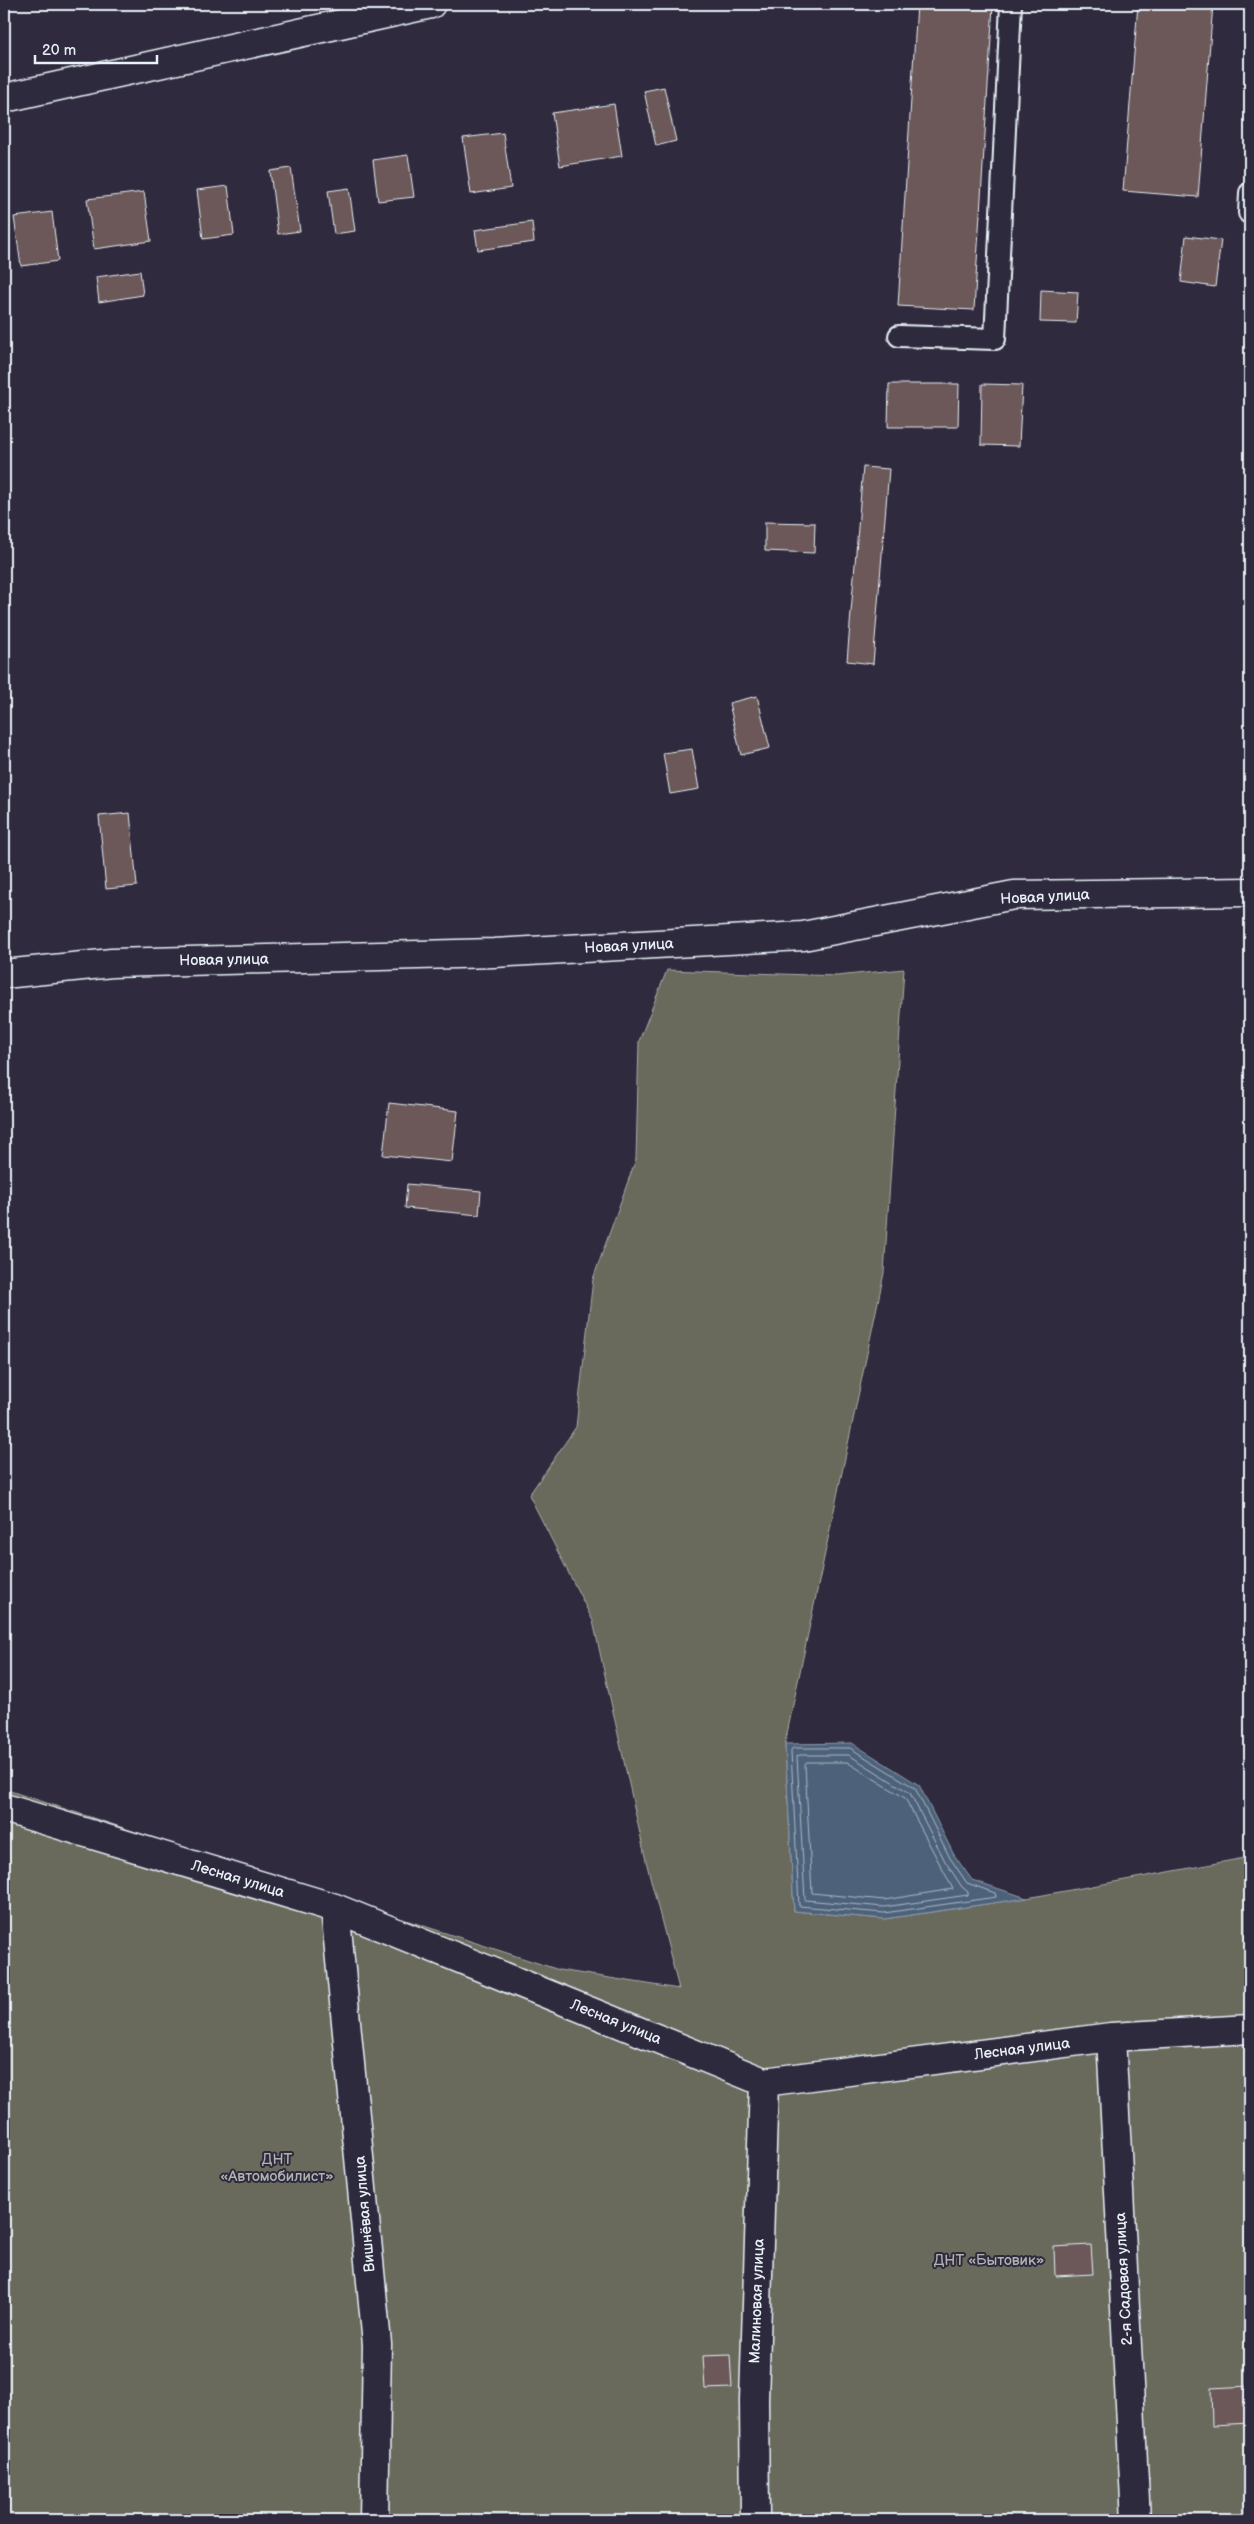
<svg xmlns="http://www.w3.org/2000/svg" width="1254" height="2524" viewBox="0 0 1254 2524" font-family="'Balsamiq Sans',sans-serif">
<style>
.green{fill:#696a5b;stroke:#a8aeaa}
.water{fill:#4e627a;stroke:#8c9bac}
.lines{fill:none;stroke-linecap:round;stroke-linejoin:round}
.shore{stroke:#aab8c6;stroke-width:1}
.building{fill:#6c5859;stroke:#e8f1f8}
.service-casing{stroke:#e8f1f8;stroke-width:24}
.minor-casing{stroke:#e8f1f8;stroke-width:31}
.service{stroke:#2f2a3d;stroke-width:20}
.minor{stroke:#2f2a3d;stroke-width:28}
.labels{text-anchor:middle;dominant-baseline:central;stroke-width:4;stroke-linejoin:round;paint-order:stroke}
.street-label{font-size:15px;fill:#e8f1f8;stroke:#2f2a3d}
.park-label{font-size:15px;fill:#afb4b1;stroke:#2f2a3d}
</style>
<rect width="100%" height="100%" fill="#2f2a3d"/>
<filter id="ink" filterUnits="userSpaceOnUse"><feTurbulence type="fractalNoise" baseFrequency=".02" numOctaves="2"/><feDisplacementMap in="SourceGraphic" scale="10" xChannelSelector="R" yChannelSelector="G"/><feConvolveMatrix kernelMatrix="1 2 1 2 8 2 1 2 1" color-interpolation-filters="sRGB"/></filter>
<g filter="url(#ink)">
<path class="green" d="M 904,969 L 884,1273 L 785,1743 L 794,1911 L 884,1919 L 1027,1898 L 1250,1857 L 1250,2520 L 4,2520 L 4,1789 L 559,1970 L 679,1989 L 646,1861 L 593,1621 L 529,1495 L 576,1427 L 593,1279 L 636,1159 L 639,1041 L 667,970 L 837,976 Z"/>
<path class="water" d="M 852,1743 L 919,1785 L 954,1855 L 972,1880 L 1027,1898 L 884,1919 L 794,1911 L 785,1744 Z"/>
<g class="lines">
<path class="shore" d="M 793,1748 L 850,1748 L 915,1788 L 950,1858 L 967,1883 L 995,1893 L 996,1897 L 884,1913 L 799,1906 L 791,1751 Z
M 800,1755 L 849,1755 L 910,1793 L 945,1861 L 962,1887 L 968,1892 L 968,1895 L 884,1907 L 805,1900 L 797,1757 Z
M 807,1762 L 847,1762 L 905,1798 L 953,1889 L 884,1900 L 812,1893 L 805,1765 Z"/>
</g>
<path class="building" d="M 917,4 L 993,5 L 974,310 L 898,306 Z
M 1138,4 L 1213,4 L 1198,197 L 1123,191 Z
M 664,87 L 676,141 L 656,146 L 644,91 Z
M 614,104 L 622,156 L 560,166 L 552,113 Z
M 503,133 L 511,188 L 471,194 L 463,138 Z
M 408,155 L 414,197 L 378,201 L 373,160 Z
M 291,168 L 300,231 L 278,234 L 270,171 Z
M 228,186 L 234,235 L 203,239 L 197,190 Z
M 349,188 L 355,231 L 334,234 L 328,191 Z
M 144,192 L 151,241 L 94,249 L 87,199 Z
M 52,212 L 58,261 L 21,266 L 14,217 Z
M 532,222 L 534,242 L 478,250 L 475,230 Z
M 1186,236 L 1221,240 L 1215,287 L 1181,282 Z
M 140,271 L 143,295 L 99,302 L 96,277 Z
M 1041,290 L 1078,292 L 1076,323 L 1040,322 Z
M 889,384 L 959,384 L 958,427 L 888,427 Z
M 982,384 L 1022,385 L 1019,446 L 981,445 Z
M 863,467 L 889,469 L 873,664 L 847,661 Z
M 765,522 L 815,523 L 814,553 L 765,551 Z
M 757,696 L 770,748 L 741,755 L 729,703 Z
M 692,749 L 699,789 L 670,794 L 663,753 Z
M 130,813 L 137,886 L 106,889 L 99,816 Z
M 389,1103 L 458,1111 L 452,1162 L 383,1155 Z
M 407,1184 L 481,1191 L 479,1215 L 405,1208 Z
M 1091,2245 L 1093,2274 L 1055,2276 L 1054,2247 Z
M 730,2355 L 732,2388 L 705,2389 L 703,2356 Z
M 1250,2386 L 1250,2423 L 1212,2425 L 1211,2388 Z"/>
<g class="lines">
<defs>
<path id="service" d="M 1249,213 L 1250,193
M 899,336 L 995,339 L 1011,4"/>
<path id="minor" d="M 4,98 L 431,4
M 4,974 L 112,963 L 494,953 L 803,936 L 1014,895 L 1250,892
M 4,1808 L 335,1908 L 764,2082 L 1111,2037 L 1250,2029
M 335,1908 L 377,2344 L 374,2520
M 1111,2037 L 1136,2520
M 755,2520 L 754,2400 L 764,2082"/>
</defs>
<use href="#service" class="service-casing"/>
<use href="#minor" class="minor-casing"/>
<use href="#service" class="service"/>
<use href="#minor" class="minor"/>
</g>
</g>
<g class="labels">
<g class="street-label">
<text transform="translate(1045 897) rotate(-3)">Новая улица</text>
<text transform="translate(629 946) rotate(-3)">Новая улица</text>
<text transform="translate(224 960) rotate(-1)">Новая улица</text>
<text transform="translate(238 1879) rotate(17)">Лесная улица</text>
<text transform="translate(616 2022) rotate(22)">Лесная улица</text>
<text transform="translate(1022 2049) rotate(-7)">Лесная улица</text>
<text transform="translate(365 2214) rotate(-95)">Вишнёвая улица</text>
<text transform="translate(1124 2279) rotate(-93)">2-я Садовая улица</text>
<text transform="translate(757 2301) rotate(-88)">Малиновая улица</text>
</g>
<g class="park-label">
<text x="277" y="2159">ДНТ<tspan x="277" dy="17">«Автомобилист»</tspan></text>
<text x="989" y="2260">ДНТ «Бытовик»</text>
</g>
</g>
<rect width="1254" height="2524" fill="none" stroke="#2f2a3d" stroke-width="20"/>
<rect x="10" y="10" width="1234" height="2504" fill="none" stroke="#e8f1f8" stroke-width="2" filter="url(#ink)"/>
<path d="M35 55v8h122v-8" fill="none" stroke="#e8f1f8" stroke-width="2.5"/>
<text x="42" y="55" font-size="15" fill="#e8f1f8" stroke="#2f2a3d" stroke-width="4" paint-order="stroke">20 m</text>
</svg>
